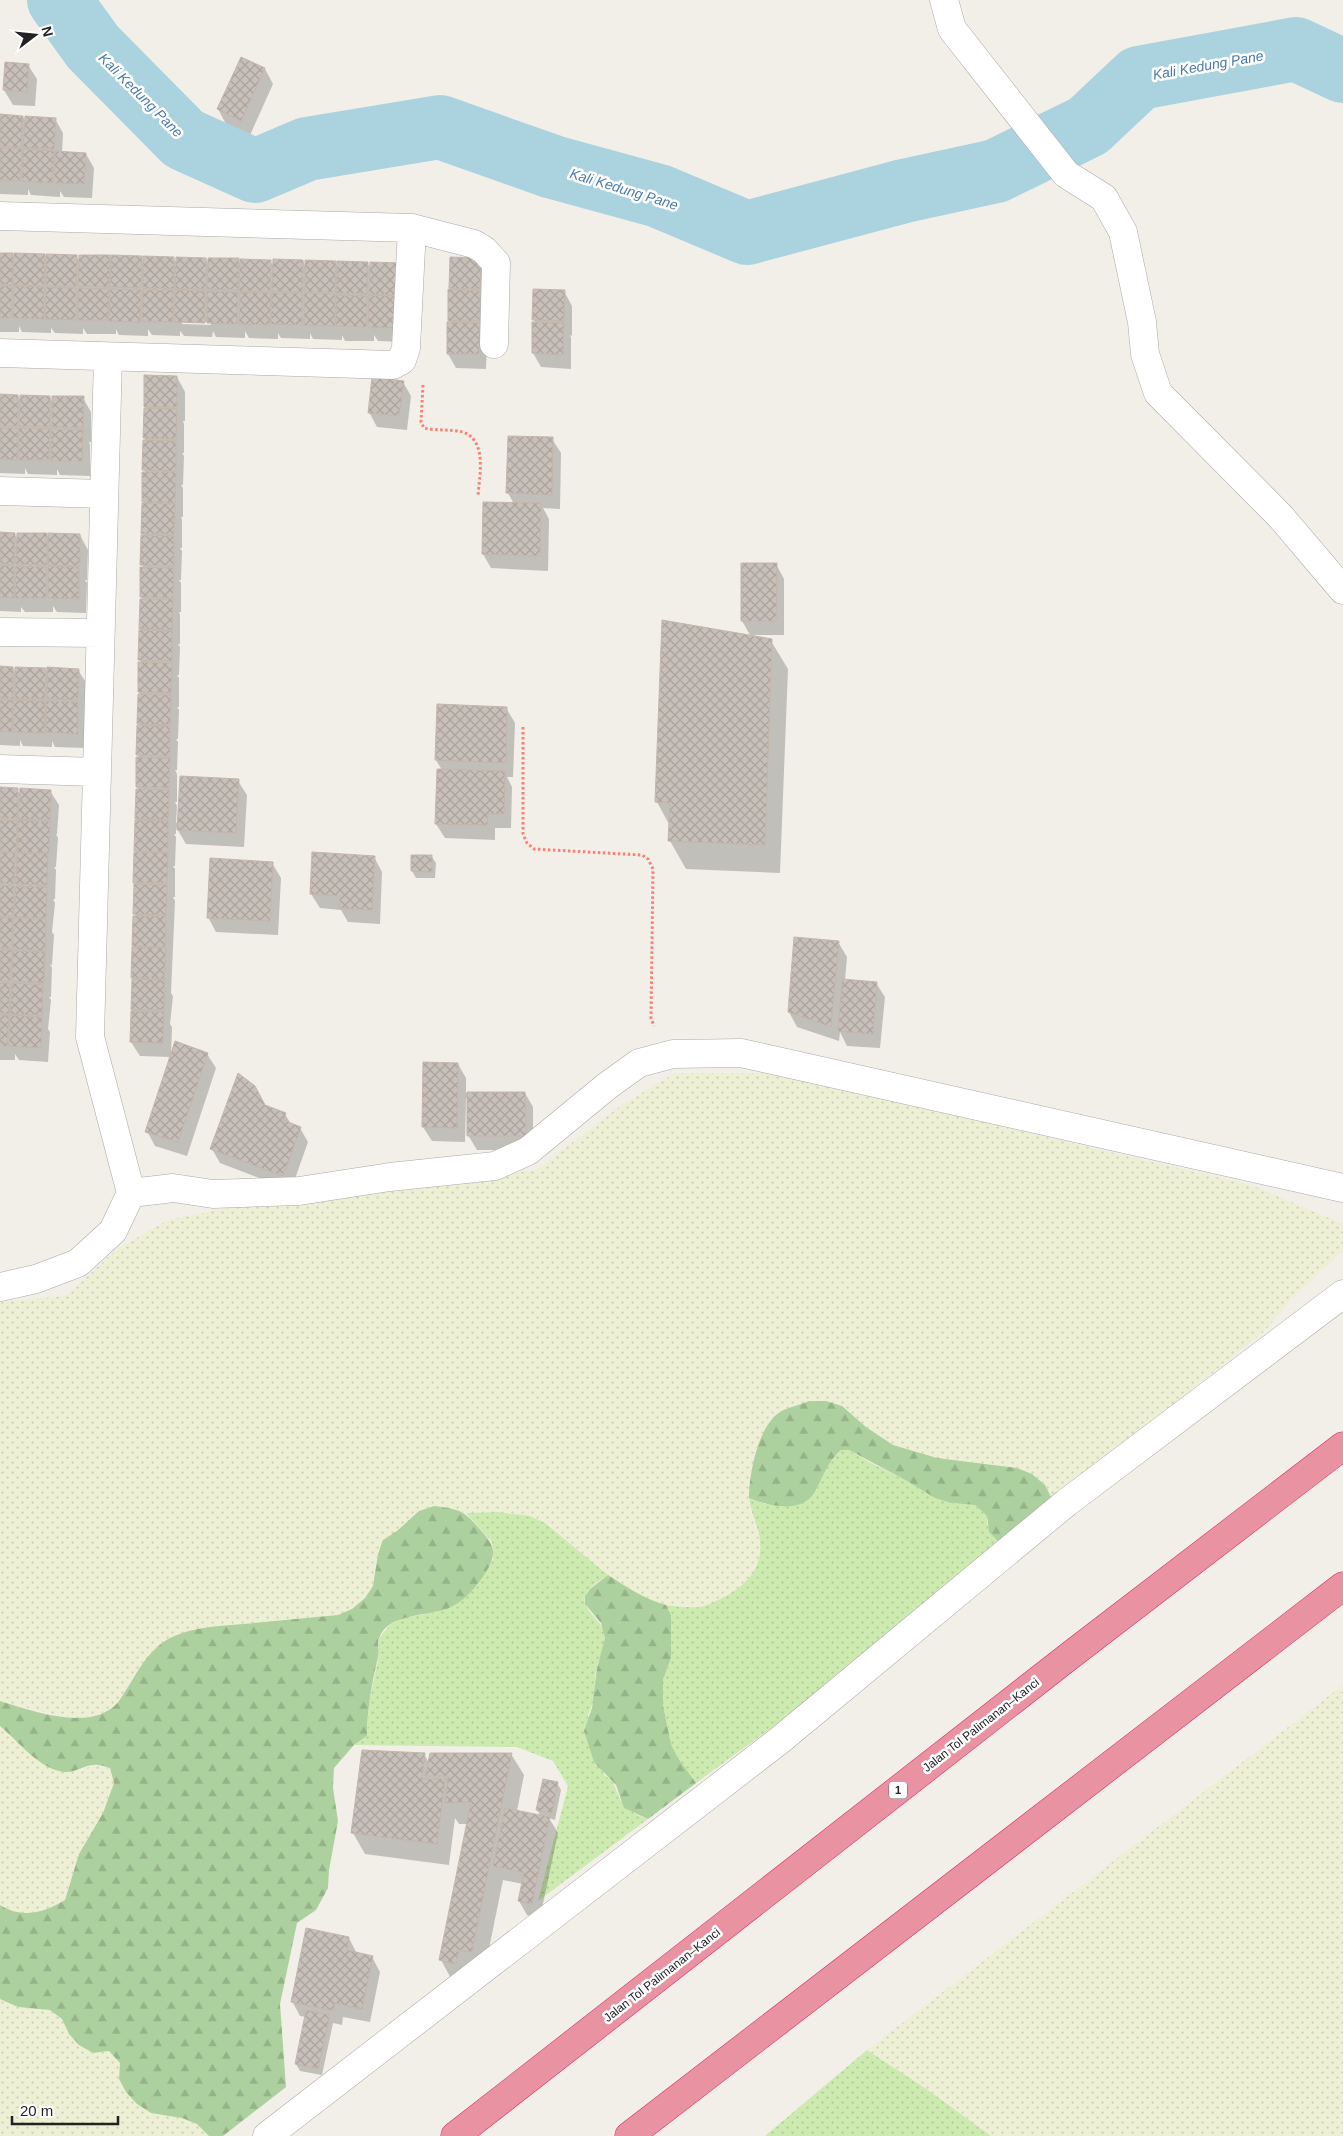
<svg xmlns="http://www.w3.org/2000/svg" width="1343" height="2136" viewBox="0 0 1343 2136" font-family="Helvetica,sans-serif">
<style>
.farmland{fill:url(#farmland-dots)}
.grass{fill:url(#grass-dots)}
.forest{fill:url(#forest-firs)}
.shadow{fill:#0003;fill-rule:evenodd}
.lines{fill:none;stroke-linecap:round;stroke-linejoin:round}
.river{stroke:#aad3df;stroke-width:64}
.building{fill:url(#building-cross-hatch);stroke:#c4b6ab}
.minor-casing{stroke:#a9a9a9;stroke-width:29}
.highway-casing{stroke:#dc2a67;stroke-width:29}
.path{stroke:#fa8072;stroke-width:3;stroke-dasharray:2.5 2.5;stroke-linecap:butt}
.minor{stroke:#fff;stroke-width:28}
.highway{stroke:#e892a2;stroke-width:28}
.labels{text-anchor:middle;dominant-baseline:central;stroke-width:5;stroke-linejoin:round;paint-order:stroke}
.shield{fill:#fff;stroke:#646464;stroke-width:1}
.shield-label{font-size:11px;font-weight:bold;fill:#222}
.street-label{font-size:12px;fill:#222;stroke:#fff}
.water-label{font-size:14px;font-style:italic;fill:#4a7aab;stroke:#fff}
</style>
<defs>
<pattern id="farmland-dots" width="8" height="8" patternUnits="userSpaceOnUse" patternTransform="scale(1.25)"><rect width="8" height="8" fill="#eef0d5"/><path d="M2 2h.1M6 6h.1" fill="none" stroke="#ccceb7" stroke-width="1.8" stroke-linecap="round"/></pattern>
<pattern id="grass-dots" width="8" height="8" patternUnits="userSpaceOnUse" patternTransform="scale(1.25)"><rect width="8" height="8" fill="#cdebb0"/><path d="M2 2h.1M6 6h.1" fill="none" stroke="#b0c997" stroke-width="1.8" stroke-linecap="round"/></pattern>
<pattern id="forest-firs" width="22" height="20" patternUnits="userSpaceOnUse" patternTransform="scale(1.25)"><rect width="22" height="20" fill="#add19e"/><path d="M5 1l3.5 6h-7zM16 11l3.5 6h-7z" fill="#95b388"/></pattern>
<pattern id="building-cross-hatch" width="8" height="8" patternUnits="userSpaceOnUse" patternTransform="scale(1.25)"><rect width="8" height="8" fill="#c7bfb8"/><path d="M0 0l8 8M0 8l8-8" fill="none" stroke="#aba49e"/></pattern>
</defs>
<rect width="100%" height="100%" fill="#f2efe9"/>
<path class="farmland" d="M 675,1073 L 776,1073 L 1254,1186 L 1343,1224 L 1343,1251 L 1290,1300 L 1266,1330 L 1053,1501 L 1045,1485 L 1032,1474 L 1017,1468 L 937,1458 L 893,1445 L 866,1427 L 842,1406 L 809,1401 L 780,1412 L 769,1423 L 752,1466 L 749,1498 L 751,1513 L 760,1542 L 760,1558 L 753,1573 L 744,1585 L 731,1594 L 702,1607 L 666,1605 L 651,1601 L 635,1593 L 608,1575 L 545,1523 L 530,1516 L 498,1512 L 466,1513 L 434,1506 L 419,1511 L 397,1531 L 383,1540 L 378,1554 L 373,1586 L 365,1598 L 352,1609 L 338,1615 L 136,1671 L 120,1700 L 109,1710 L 95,1716 L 79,1718 L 63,1717 L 0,1701 L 0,1302 L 66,1296 L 117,1249 L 168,1220 L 236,1206 L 536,1170 L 623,1104 Z
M 1343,1685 L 1343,2136 L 991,2136 L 928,2090 L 867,2050 Z
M 0,1726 L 34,1757 L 79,1771 L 94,1765 L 110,1768 L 114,1783 L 103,1813 L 79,1854 L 65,1900 L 51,1908 L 36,1913 L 20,1914 L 0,1905 Z
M 0,1999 L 18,2007 L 50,2010 L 62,2019 L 69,2033 L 93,2053 L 109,2051 L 120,2063 L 119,2079 L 151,2113 L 182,2118 L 197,2124 L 209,2136 L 0,2136 Z"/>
<path class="grass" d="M 841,1450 L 849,1450 L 871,1463 L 951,1503 L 975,1505 L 987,1516 L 987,1524 L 1001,1544 L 778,1723 L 696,1783 L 678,1758 L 671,1744 L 663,1705 L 663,1680 L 671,1658 L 671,1615 L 666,1605 C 677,1606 689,1608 700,1607 C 706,1606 713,1602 718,1600 C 742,1589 763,1571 760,1542 C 759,1528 751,1514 749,1498 L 765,1504 L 816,1491 L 825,1468 Z
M 498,1512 L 530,1516 L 545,1523 L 608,1575 C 601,1580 588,1587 585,1596 C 581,1610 602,1620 604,1632 C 607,1643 600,1656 597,1666 C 593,1683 597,1699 588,1715 L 604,1775 C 618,1783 614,1790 621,1801 C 628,1811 637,1815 648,1819 L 538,1901 L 568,1786 L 553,1761 L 517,1747 L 354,1745 L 367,1736 L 369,1703 L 379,1655 L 379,1638 L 390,1625 L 403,1618 L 435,1612 L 476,1587 L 493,1559 L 492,1542 L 466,1513 Z
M 867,2050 L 928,2090 L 991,2136 L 765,2136 Z"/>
<path class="forest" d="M 809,1401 L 826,1401 L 842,1406 L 866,1427 L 893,1445 L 937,1458 L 1017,1468 L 1032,1474 L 1045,1485 L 1053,1501 L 1001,1544 L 989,1532 L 987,1516 L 975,1505 L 951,1503 L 935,1498 L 907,1481 L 849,1450 L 841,1450 C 827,1463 824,1474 816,1490 C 803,1515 769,1506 749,1498 C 749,1474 758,1426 780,1412 C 788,1407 800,1405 809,1401 Z
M 434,1506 C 456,1509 463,1509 477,1526 C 493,1544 499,1550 486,1572 C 477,1586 466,1600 451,1607 C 430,1617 389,1612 379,1638 C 377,1643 380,1651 378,1657 C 372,1683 367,1709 367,1736 L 354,1745 L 334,1768 L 333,1788 L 338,1821 L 329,1870 L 328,1888 L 316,1910 L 297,1923 L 280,2004 L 286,2087 L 223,2136 L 209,2136 L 197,2124 L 182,2118 L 151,2113 L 137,2104 L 126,2092 L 119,2079 L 120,2063 L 109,2051 L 93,2053 L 79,2045 L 69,2034 L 62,2019 L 50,2010 L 18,2007 L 0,1999 L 0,1905 C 23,1919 43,1913 65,1900 L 79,1854 L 103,1813 L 114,1783 L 110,1768 C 105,1767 99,1764 94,1765 C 84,1765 76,1773 64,1772 C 39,1769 18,1741 0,1726 L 0,1701 C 33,1711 97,1735 121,1698 C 136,1676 146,1650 172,1637 C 193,1627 220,1626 243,1624 C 274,1621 306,1618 338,1615 L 352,1609 L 365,1598 L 373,1586 L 378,1554 L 383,1540 L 397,1531 L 419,1511 Z
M 608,1575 C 627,1587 644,1599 666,1605 L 671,1615 L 671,1658 L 663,1680 L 663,1705 L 671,1744 L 678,1758 L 696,1783 L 648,1819 L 624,1808 L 616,1785 L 594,1762 L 584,1731 L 592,1708 L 597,1668 L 605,1638 L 601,1623 L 585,1604 L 585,1596 L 590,1589 Z"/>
<path class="shadow" d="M 241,58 L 265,69 L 273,84 L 250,135 L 226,124 L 218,109 Z
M 6,63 L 28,65 L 37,79 L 35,106 L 13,105 L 4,90 Z
M 0,115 L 23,117 L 26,123 L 55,119 L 63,133 L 62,153 L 86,154 L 94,168 L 92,198 L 64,197 L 60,191 L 60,197 L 31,195 L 28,189 L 28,195 L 0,194 Z
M 0,254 L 12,254 L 15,260 L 44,255 L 48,261 L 76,256 L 80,262 L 109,256 L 112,262 L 141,258 L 145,264 L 173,258 L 177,264 L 206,259 L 209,266 L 238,260 L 241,265 L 270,261 L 274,267 L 303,261 L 306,268 L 335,262 L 338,268 L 367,263 L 371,269 L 400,264 L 407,342 L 378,341 L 374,335 L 374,341 L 345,341 L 342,335 L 342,340 L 313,339 L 310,333 L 310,339 L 281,338 L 278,333 L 278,339 L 249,338 L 245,331 L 245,338 L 216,337 L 213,331 L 212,337 L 184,336 L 180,331 L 180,336 L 152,335 L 148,329 L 148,336 L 119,335 L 116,329 L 116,334 L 87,334 L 83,328 L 83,334 L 55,333 L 51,328 L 51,333 L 22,332 L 19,326 L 19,332 L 0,332 ZM 182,321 L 211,322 L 211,325 L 182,324 Z
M 480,259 L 489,274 L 486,369 L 456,368 L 448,354 L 452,291 L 450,288 Z
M 564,291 L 572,306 L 572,336 L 570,335 L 571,338 L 571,369 L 541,367 L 533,353 L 536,323 L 534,320 Z
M 177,377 L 185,392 L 185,421 L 183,421 L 184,424 L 184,453 L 182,453 L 184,456 L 183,485 L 181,485 L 183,488 L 183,517 L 181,517 L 182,520 L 182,548 L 180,548 L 182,551 L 181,580 L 179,580 L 181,583 L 181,612 L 179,612 L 180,615 L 180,644 L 178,644 L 180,647 L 179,675 L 177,675 L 179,678 L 179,707 L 177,707 L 179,710 L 178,739 L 176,739 L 178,742 L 177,770 L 175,770 L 177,774 L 177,802 L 175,802 L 177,806 L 176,823 L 238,781 L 247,795 L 244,847 L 186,844 L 176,827 L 176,834 L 174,834 L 176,837 L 175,866 L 173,866 L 175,869 L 175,897 L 173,897 L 175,901 L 171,993 L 173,996 L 170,1024 L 172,1027 L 171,1056 L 207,1054 L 216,1068 L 187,1156 L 155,1146 L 147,1131 L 171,1057 L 140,1056 L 131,1042 L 134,981 L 133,977 L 135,949 L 133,946 L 136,917 L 134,914 L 136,886 L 135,882 L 137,854 L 135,850 L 138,822 L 136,819 L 139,790 L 137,787 L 141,695 L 139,692 L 143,600 L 141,597 L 144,568 L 142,565 L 144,536 L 143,533 L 145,504 L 143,501 L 146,473 L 144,469 L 146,441 L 144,438 L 147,409 L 145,406 Z
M 403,382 L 411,396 L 407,430 L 377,427 L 369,412 Z
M 0,396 L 18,396 L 21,402 L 50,397 L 53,403 L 83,398 L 91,412 L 91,442 L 89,442 L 90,445 L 90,476 L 60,475 L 57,469 L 57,475 L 28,474 L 25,468 L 25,474 L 0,473 Z
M 552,439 L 561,453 L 560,509 L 543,508 L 549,519 L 548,571 L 491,568 L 483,554 L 514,504 L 508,493 Z
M 0,533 L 14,534 L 18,540 L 46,534 L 50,540 L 80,535 L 88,550 L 87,580 L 85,580 L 87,583 L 86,613 L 57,612 L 53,606 L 53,612 L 25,612 L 21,607 L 21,612 L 0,611 Z
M 776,564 L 784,579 L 784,635 L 750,635 L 742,621 Z
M 771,641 L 788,669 L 780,873 L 686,869 L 670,841 L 670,826 L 657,802 Z
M 0,668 L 13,668 L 16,674 L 45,669 L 48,674 L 78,670 L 87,684 L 86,714 L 84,714 L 86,717 L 85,748 L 55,747 L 52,741 L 52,747 L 23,746 L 20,740 L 20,746 L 0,745 Z
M 506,708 L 515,723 L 513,777 L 507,777 L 512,787 L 511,828 L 495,828 L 495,840 L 445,838 L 436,824 L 442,770 L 436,760 Z
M 0,789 L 17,789 L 20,795 L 50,791 L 59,805 L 57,834 L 56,834 L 58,838 L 56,867 L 54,867 L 56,870 L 55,899 L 53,899 L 55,903 L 52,932 L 54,935 L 52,965 L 50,964 L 52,968 L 51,997 L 49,997 L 51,1000 L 48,1029 L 50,1032 L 48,1062 L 19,1060 L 15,1054 L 15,1060 L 0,1060 Z
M 374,857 L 382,872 L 380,924 L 348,922 L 341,910 L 320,908 L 311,894 Z
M 432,857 L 436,863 L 435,878 L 416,878 L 412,871 Z
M 272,863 L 281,878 L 278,935 L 216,932 L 208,917 Z
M 838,942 L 847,957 L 845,980 L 876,983 L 885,997 L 880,1048 L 847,1046 L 840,1032 L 839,1041 L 797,1027 L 789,1012 Z
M 424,1063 L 458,1064 L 466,1078 L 466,1093 L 525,1093 L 533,1107 L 533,1150 L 477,1150 L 468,1135 L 468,1098 L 466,1098 L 465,1142 L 432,1141 L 423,1127 Z
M 267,1111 L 285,1114 L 291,1124 L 300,1128 L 308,1142 L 291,1190 L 220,1163 L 212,1149 Z
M 424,1754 L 429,1763 L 511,1754 L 524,1775 L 517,1811 L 541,1817 L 537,1810 L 557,1783 L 561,1790 L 555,1820 L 549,1818 L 558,1833 L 540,1918 L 527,1915 L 519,1901 L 523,1884 L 503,1880 L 484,1973 L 453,1982 L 441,1960 L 468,1824 L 459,1824 L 455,1818 L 449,1865 L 365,1854 L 353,1833 Z
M 349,1938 L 357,1954 L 372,1957 L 380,1972 L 370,2022 L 343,2017 L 342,2025 L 333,2023 L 322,2075 L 300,2071 L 296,2064 L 306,2017 L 300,2016 L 292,2001 Z"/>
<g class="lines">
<path class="river" d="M 59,0 L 93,47 L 184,139 L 255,171 L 307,149 L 440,127 L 553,167 L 659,196 L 747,233 L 904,191 L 996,171 L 1088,126 L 1139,78 L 1296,49 L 1343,71"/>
</g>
<path class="building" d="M 241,57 L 265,68 L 241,121 L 217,109 Z
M 5,62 L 29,64 L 27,92 L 3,90 Z
M 0,114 L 23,116 L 21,148 L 0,146 Z
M 25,116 L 56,118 L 54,149 L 23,148 Z
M 0,148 L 22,149 L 20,181 L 0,180 Z
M 23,149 L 54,151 L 52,183 L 22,181 Z
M 55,151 L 86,153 L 84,184 L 54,183 Z
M 0,253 L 13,253 L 12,285 L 0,284 Z
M 14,253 L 45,254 L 44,286 L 13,285 Z
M 46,254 L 77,255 L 76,286 L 46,286 Z
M 79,255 L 110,255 L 109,287 L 78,286 Z
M 111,255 L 142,256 L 141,288 L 110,287 Z
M 143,256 L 174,257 L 174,289 L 143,288 Z
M 176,257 L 206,258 L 206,289 L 175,289 Z
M 450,257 L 481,258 L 480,289 L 449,288 Z
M 208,258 L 239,258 L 238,290 L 207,289 Z
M 240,259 L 271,260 L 270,291 L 239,291 Z
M 273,259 L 303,260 L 303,292 L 272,291 Z
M 305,260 L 336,261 L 335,292 L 305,292 Z
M 337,261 L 368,262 L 367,294 L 336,293 Z
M 370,262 L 401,263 L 400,295 L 369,294 Z
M 0,286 L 12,286 L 11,318 L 0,318 Z
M 14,286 L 44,287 L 44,319 L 13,318 Z
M 46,287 L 76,288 L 76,320 L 45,319 Z
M 78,288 L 109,289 L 108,320 L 78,320 Z
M 110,289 L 141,290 L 140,322 L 109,321 Z
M 448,289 L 480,291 L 480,321 L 448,321 Z
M 533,289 L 565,290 L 564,321 L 532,320 Z
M 143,290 L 173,290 L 173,322 L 142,321 Z
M 175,290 L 205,291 L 205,323 L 174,322 Z
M 207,291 L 238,292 L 237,324 L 207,323 Z
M 240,292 L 271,293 L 270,325 L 239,324 Z
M 272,293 L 302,293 L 302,325 L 271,324 Z
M 304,293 L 335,294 L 335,326 L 304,325 Z
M 336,295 L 367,296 L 366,327 L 336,326 Z
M 369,295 L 400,296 L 400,328 L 368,327 Z
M 447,322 L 480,323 L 479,354 L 447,354 Z
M 532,322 L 564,323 L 563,355 L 532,353 Z
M 144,375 L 177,376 L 177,407 L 144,407 Z
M 372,377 L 404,381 L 399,416 L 368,413 Z
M 0,394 L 18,395 L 18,426 L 0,426 Z
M 20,395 L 50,396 L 50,427 L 19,426 Z
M 52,396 L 84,396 L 83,428 L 52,427 Z
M 144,408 L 177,409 L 176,439 L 143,438 Z
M 0,428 L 18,428 L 17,460 L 0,459 Z
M 19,428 L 50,429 L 49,460 L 19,460 Z
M 51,429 L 83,430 L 82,461 L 51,461 Z
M 508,436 L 553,437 L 552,495 L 506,493 Z
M 143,440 L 176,441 L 176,471 L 142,470 Z
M 142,472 L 176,472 L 175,503 L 142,502 Z
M 483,502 L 541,503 L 540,556 L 482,554 Z
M 142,503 L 175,504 L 174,534 L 141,534 Z
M 0,532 L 15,533 L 14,564 L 0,564 Z
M 17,533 L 47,533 L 47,565 L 16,564 Z
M 48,533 L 80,534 L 80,566 L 48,565 Z
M 141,535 L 174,536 L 174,566 L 140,565 Z
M 741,563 L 777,563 L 776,621 L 741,621 Z
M 0,565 L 14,566 L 14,598 L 0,597 Z
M 16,566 L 46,567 L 46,598 L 15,598 Z
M 48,566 L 79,567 L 79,599 L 48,598 Z
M 140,567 L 174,568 L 173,598 L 140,597 Z
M 140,599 L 173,599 L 172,630 L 139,629 Z
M 662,620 L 772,639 L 765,845 L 668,841 L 670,803 L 655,802 Z
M 139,630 L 172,631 L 172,661 L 138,660 Z
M 138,662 L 172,663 L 171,693 L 138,692 Z
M 0,666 L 13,667 L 13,699 L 0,698 Z
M 15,667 L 46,668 L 45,699 L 15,699 Z
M 47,667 L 79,669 L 78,700 L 47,699 Z
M 138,694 L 171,695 L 170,725 L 137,724 Z
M 0,700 L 13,700 L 12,732 L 0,731 Z
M 14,700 L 45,701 L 45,733 L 14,732 Z
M 46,701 L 78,702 L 78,734 L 46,732 Z
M 437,704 L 507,707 L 506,763 L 435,760 Z
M 137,725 L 170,726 L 170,756 L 136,755 Z
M 136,757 L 170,758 L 169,788 L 136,787 Z
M 437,769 L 505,771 L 504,814 L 488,814 L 487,825 L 435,824 Z
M 180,776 L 239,779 L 236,833 L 177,830 Z
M 0,787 L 18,788 L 17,819 L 0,818 Z
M 20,788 L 51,790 L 50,820 L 18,819 Z
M 136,789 L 169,790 L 168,820 L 135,819 Z
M 0,820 L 17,821 L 16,852 L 0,851 Z
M 18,820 L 50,822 L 49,853 L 17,852 Z
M 135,820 L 168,821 L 168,852 L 134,851 Z
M 0,852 L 15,853 L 14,884 L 0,883 Z
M 134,852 L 168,853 L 167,883 L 133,883 Z
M 312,852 L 375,856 L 372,910 L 339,908 L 340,896 L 310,894 Z
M 17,853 L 48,854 L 47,885 L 16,884 Z
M 411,855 L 432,855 L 432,872 L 411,871 Z
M 210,858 L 273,862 L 270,921 L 207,918 Z
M 134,884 L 167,885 L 166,915 L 133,914 Z
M 0,885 L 14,886 L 13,916 L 0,916 Z
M 16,886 L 47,887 L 46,918 L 14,917 Z
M 133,916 L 166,916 L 165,947 L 132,946 Z
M 0,917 L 13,918 L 11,949 L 0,948 Z
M 14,918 L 46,919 L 45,951 L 13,949 Z
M 794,937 L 839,941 L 831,1027 L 788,1012 Z
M 132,947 L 166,948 L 164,979 L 131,978 Z
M 0,950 L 12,950 L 10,981 L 0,981 Z
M 13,951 L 45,952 L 44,983 L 12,981 Z
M 132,979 L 165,980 L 164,1010 L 131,1010 Z
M 842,979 L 877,982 L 873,1034 L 838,1031 Z
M 0,983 L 10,983 L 9,1014 L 0,1013 Z
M 12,983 L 43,985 L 42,1015 L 10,1014 Z
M 131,1011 L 164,1012 L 163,1043 L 130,1042 Z
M 0,1015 L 9,1015 L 7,1046 L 0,1046 Z
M 10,1015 L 42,1017 L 41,1048 L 9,1046 Z
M 175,1041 L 208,1053 L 178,1142 L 145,1132 Z
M 423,1062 L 458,1063 L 457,1128 L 422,1127 Z
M 238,1073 L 255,1086 L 265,1105 L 286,1113 L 283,1120 L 301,1127 L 283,1176 L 210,1149 Z
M 467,1092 L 525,1092 L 526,1136 L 467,1136 Z
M 362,1750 L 425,1753 L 422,1779 L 445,1779 L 437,1844 L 351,1833 Z
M 430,1753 L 512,1753 L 472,1952 L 459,1950 L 456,1964 L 439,1960 L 471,1802 L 445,1803 L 448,1776 L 425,1776 Z
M 543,1779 L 558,1782 L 552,1813 L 536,1810 Z
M 505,1808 L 550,1817 L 532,1904 L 518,1901 L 524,1873 L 493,1866 Z
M 306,1928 L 349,1937 L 347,1950 L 373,1956 L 362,2009 L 335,2003 L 334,2011 L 291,2002 Z
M 306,2010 L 330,2015 L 318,2069 L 295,2064 Z"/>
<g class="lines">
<defs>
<path id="minor" d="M 944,0 L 952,29 L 1066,174 L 1104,198 L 1123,232 L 1142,322 L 1145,354 L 1158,393 L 1280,516 L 1343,590
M 0,216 L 412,228 L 406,348 L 402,360 L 393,365 L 0,353
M 412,228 L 474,244 L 484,250 L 496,263 L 494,344
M 108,357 L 90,1037 L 131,1193
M 0,491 L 104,494
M 0,632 L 100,633
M 0,769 L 97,772
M 0,1287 L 36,1279 L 78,1263 L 113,1231 L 131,1193 L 173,1188 L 213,1194 L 299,1191 L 390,1177 L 495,1166 L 528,1151 L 607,1086 L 639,1063 L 673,1054 L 741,1053 L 1343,1188
M 267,2136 L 780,1740 L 1066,1503 L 1343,1294"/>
<path id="highway" d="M 455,2136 L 1072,1654 L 1343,1446
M 629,2136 L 1343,1586"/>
</defs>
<use href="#minor" class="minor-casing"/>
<use href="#highway" class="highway-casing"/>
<path class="path" d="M 423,385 L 421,422 L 424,428 C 436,431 451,429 463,432 C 488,441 479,477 478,496
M 523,727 L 523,834 L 527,843 L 534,849 L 642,855 L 648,859 L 653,869 L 651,1018 L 654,1026"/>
<use href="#minor" class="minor"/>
<use href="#highway" class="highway"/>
</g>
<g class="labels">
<rect class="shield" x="889" y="1781.5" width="18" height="17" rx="4"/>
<g class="shield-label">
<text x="898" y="1790">1</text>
</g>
<g class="street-label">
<text transform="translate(981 1725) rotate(-38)">Jalan Tol Palimanan–Kanci</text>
<text transform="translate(662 1975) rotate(-38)">Jalan Tol Palimanan–Kanci</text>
</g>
<g class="water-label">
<text transform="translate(1208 65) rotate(-10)">Kali Kedung Pane</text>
<text transform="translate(141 95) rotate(45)">Kali Kedung Pane</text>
<text transform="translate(624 189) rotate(17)">Kali Kedung Pane</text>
</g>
</g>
<g transform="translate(35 35) rotate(74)" stroke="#ffffff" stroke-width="4" paint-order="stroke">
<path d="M0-4L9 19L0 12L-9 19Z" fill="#222222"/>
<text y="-8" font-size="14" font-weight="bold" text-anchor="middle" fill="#222222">N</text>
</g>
<path d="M12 2116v8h106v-8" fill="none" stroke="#222222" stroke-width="2.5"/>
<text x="20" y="2116" font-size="15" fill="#222222" stroke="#ffffff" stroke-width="4" paint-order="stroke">20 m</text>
</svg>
